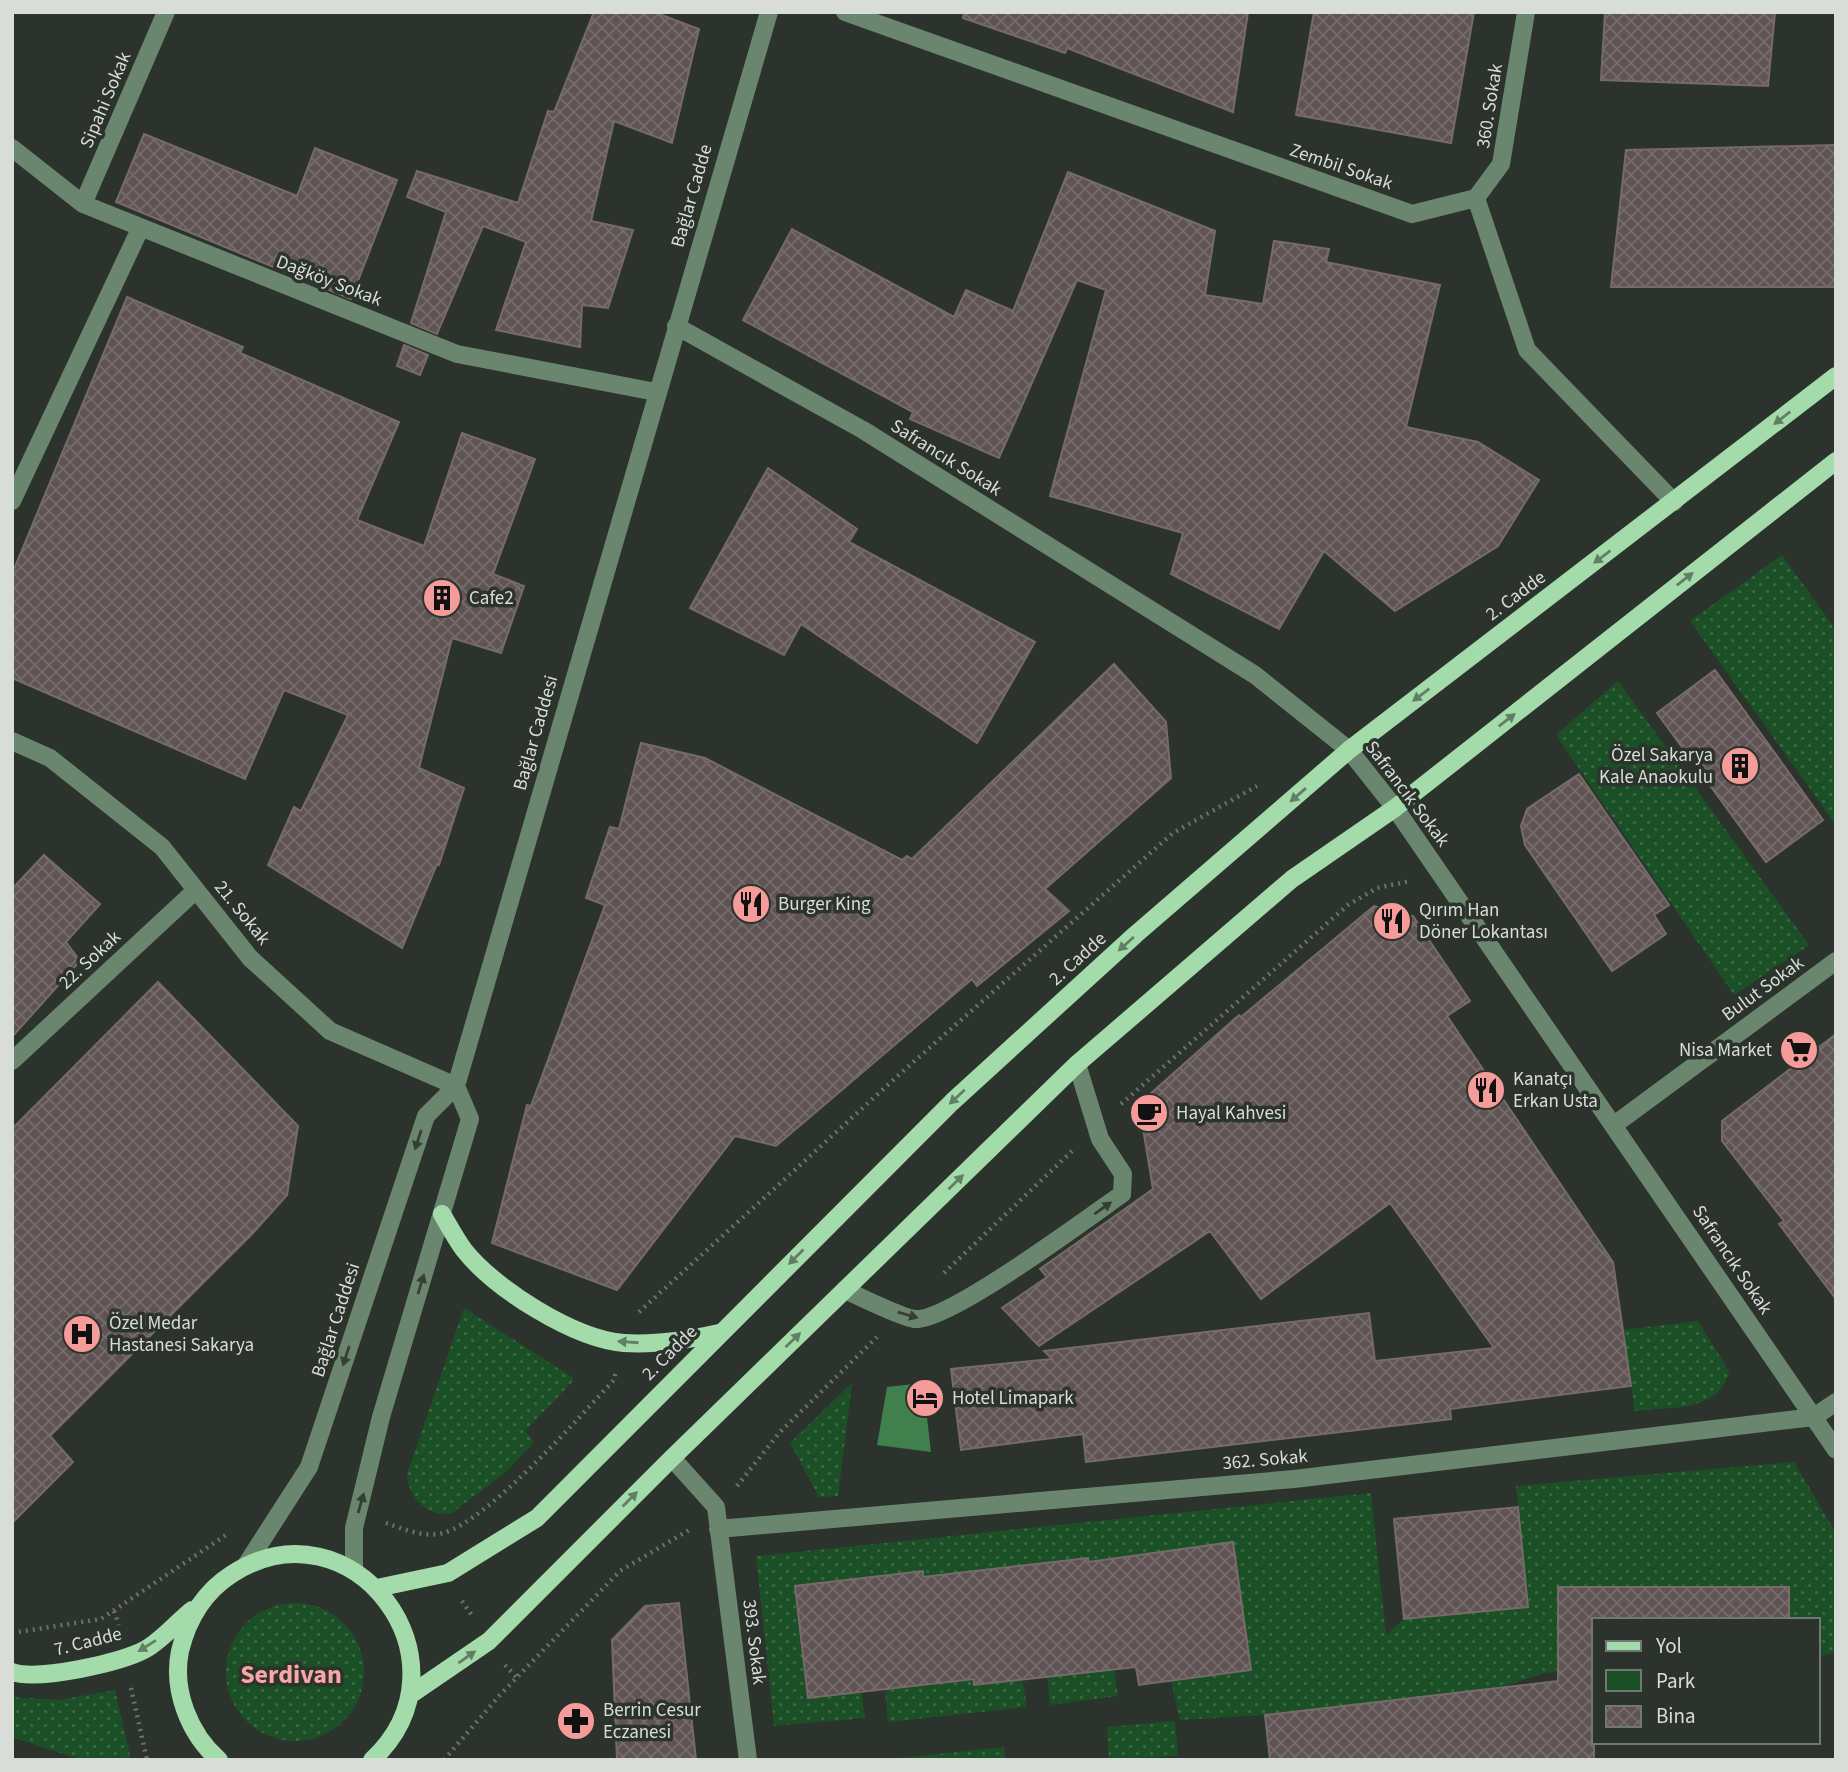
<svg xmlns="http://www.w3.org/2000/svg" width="1848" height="1772" viewBox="0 0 1848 1772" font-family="'Source Sans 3',sans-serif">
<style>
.green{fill:url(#green-dots)}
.water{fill:#40804c}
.building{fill:url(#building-cross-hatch);stroke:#776b6a;stroke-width:2}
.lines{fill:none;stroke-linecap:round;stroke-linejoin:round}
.path{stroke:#6b716b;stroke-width:4.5;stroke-dasharray:2 5;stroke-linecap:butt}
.minor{stroke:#6b866e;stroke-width:18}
.major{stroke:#a3dbaa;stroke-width:18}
.oneway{fill:#627f65}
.oneway2{fill:#353f36}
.labels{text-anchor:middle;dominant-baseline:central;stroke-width:7;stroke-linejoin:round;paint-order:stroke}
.street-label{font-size:19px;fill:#d8ddd8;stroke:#2c332c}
.poi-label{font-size:19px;fill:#d8ddd8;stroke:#2c332c;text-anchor:start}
.district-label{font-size:26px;font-weight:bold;fill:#faa6a4;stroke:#2c332c}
</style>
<defs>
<pattern id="green-dots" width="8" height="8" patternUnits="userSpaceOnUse" patternTransform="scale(1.75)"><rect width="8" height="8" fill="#1b5027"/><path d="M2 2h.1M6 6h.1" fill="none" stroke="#3b6946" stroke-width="1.8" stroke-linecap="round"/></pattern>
<pattern id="building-cross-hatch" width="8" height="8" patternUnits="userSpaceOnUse" patternTransform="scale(1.75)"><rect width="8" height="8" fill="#5f5453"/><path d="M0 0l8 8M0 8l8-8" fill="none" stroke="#756c6b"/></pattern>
</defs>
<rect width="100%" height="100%" fill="#2c332c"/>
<path class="green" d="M 1782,555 L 1836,630 L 1836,825 L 1690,621 Z
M 1618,681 L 1809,945 L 1734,995 L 1556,735 Z
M 464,1308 L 572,1377 L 573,1381 L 525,1431 L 534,1442 L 506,1472 L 452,1513 C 427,1518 408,1497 407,1474 Z
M 1698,1321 L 1729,1371 C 1721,1412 1668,1407 1635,1411 L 1623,1330 Z
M 852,1383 L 838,1496 L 819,1497 L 790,1443 Z
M 1794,1462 L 1836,1533 L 1836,1653 L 1818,1655 L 1818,1620 L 1789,1620 L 1789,1587 L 1558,1587 L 1558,1658 L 1594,1658 L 1594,1666 L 1545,1673 L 1499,1688 L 1265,1715 L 1180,1720 L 1171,1681 L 1232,1542 L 1121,1557 L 1093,1599 L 1088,1558 L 962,1577 L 974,1684 L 1022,1679 L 1027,1707 L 888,1722 L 885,1689 L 861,1692 L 865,1718 L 774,1726 L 756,1556 L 1371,1493 L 1386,1635 L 1404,1619 L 1528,1607 L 1516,1486 Z
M226 1672a69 69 0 1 1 138 0a69 69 0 1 1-138 0Z
M 1112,1656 L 1118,1696 L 1050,1705 L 1047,1676 Z
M 115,1690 L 131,1760 L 82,1760 L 12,1737 L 12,1697 L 59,1700 Z
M 1175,1721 L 1178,1756 L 1109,1760 L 1107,1727 Z
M 1004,1747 L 1005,1760 L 901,1758 Z"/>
<path class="water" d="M 923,1383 L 931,1452 L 877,1445 L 887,1387 Z"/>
<path class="building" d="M 594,12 L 654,12 L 699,29 L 672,143 L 614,121 L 591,221 L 633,230 L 608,308 L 582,305 L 580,347 L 496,330 L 526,242 L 483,226 L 437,334 L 411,323 L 446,212 L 407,197 L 417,171 L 518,203 L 548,111 L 554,112 Z
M 964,12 L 1248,12 L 1233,112 L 1067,48 L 1065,53 L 963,18 Z
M 1314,12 L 1474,12 L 1451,143 L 1296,115 Z
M 1605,12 L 1775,12 L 1768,86 L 1601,80 Z
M 144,134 L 297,196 L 315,148 L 397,180 L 351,299 L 116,202 Z
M 1836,145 L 1836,287 L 1611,287 L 1626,150 Z
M 1068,172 L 1215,231 L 1205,295 L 1263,304 L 1274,241 L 1329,249 L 1326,262 L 1440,285 L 1406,427 L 1478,442 L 1539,480 L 1498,546 L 1395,611 L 1324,551 L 1279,629 L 1171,574 L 1183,533 L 1050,496 L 1106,290 L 1077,280 L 999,458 L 910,419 L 913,412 L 743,320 L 792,229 L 954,317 L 966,290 L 1013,311 Z
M 127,297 L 243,347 L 240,353 L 399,422 L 357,520 L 424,546 L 462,433 L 535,459 L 493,574 L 524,586 L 501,653 L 452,638 L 419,768 L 464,788 L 439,865 L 437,864 L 402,948 L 268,865 L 294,807 L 301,811 L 348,715 L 284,690 L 245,779 L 12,678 L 12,574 Z
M 404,345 L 428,355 L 420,375 L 397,366 Z
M 768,468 L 857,529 L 849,542 L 1035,642 L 977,743 L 801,624 L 784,655 L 690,608 Z
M 1114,664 L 1166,722 L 1171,778 L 1045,889 L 1069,911 L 977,986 L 972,979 L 776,1146 L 735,1136 L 617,1290 L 492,1243 L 527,1105 L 531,1106 L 605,905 L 586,898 L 610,827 L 619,829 L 641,743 L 705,758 L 902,860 L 907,856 L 912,859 Z
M 1715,670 L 1823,820 L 1766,862 L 1657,713 Z
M 1579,774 L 1669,905 L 1654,915 L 1666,934 L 1612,971 L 1525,845 L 1521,826 L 1527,809 Z
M 44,855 L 100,904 L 66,942 L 80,961 L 12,1037 L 12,889 Z
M 1374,906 L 1413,916 L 1470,1001 L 1447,1016 L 1613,1262 L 1631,1386 L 1450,1409 L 1451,1419 L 1086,1462 L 1083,1434 L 961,1450 L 951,1369 L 1052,1359 L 1044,1351 L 1369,1313 L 1375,1361 L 1494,1348 L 1390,1203 L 1261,1299 L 1210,1231 L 1039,1346 L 1002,1308 L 1047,1277 L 1040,1269 L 1153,1189 L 1139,1104 L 1239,1015 L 1241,1017 Z
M 158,982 L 298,1126 L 287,1195 L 253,1233 L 50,1436 L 73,1462 L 12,1523 L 12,1129 Z
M 1836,1034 L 1836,1299 L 1779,1224 L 1784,1221 L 1722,1141 L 1722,1121 Z
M 1518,1507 L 1528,1607 L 1404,1619 L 1394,1519 Z
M 1233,1542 L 1251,1670 L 1139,1685 L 1136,1667 L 974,1685 L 974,1679 L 808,1698 L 795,1586 L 923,1571 L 923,1577 L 1088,1558 L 1089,1562 Z
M 1558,1587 L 1789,1587 L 1789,1620 L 1594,1620 L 1594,1760 L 1270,1760 L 1265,1715 L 1558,1681 Z
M 679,1603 L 696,1760 L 617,1760 L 612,1640 L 645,1606 Z"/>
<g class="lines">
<path class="path" d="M 1121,1104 L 1348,905 L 1377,888 L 1410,881
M 944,1273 L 1072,1151
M 639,1312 L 901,1073 L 1173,833 L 1257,786
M 737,1486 L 780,1432 L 877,1337
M 386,1523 C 403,1529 424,1538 443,1533 C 488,1521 580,1416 614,1380 L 616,1370
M 462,1601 L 473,1617
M 114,1611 L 119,1625
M 12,1633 L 101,1619 L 226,1535
M 505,1665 L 517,1678
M 131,1688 L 147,1760
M 444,1760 L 499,1696 L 620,1571 L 689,1530"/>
<path class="minor" d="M 845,12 L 1412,214 L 1476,198 L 1527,350 L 1674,502
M 12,148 L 83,204 L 457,354 L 656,392
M 1476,198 L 1501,164 L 1526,12
M 83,204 L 166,12
M 676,326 L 863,430 L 1255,675 L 1349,750 L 1395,808 L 1836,1450
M 12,501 L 140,229
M 12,741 L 50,758 L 162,847 L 250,958 L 330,1031 L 456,1086
M 12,1061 L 196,890
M 1614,1125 L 1836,961
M 845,1290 C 861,1297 900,1317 915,1319 C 948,1322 1088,1218 1122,1194 L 1123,1174 L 1100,1139 L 1077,1064
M 672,1458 L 716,1507 L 748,1760
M 718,1529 L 1294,1479 L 1814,1417 L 1836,1402
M 246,1565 L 309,1467 L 426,1116 L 456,1086 L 769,12
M 354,1571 L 354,1528 L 381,1417 L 470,1119 L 456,1086"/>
<path class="major" d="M 442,1214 C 449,1226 456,1239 464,1250 C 495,1289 574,1339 624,1343 C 656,1345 688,1340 719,1333
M 377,1588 L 448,1573 L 537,1518 L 952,1102 L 1135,935 L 1349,750 L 1836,376
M 12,1672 C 38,1681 121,1663 146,1649 C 162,1640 177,1622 192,1610
M 410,1695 L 489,1641 L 672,1458 L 1077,1064 L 1292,879 L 1395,808 L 1836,461
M 219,1760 C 189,1734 172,1690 180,1651 C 188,1618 204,1592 232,1574 C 352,1497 477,1662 372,1760"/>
</g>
<defs><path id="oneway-solid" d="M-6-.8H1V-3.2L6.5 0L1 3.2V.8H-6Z" transform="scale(1.75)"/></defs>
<g class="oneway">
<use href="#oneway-solid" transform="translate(1782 418) rotate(142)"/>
<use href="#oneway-solid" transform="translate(1602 557) rotate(143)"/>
<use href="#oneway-solid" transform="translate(1685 579) rotate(-38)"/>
<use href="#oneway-solid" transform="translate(1421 695) rotate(143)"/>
<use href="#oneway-solid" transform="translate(1507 720) rotate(-38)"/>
<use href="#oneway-solid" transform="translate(1298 795) rotate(139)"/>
<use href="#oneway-solid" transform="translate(1126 944) rotate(138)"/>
<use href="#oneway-solid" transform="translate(957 1097) rotate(137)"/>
<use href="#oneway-solid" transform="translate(956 1182) rotate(-44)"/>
<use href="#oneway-solid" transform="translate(796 1257) rotate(135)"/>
<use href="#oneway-solid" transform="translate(793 1340) rotate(-44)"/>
<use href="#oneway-solid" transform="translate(628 1342) rotate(-176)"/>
<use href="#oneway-solid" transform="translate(630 1499) rotate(-45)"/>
<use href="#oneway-solid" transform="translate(147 1646) rotate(148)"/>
<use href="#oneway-solid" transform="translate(467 1657) rotate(-35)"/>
</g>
<g class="oneway2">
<use href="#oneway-solid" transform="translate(418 1140) rotate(108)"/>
<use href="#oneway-solid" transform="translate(1103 1208) rotate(-35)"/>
<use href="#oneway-solid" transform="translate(421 1284) rotate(-73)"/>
<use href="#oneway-solid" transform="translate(908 1315) rotate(16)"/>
<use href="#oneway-solid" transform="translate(346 1356) rotate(108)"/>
<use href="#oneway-solid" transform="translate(361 1503) rotate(-74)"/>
</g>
<defs>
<symbol id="building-disc" viewBox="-11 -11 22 22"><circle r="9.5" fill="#f59b9a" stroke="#2c332c"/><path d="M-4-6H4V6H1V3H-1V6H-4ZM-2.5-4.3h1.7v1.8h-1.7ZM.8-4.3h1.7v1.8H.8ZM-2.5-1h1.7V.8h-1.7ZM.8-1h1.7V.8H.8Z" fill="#111"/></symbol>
<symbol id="restaurant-disc" viewBox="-11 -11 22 22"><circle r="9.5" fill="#f59b9a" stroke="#2c332c"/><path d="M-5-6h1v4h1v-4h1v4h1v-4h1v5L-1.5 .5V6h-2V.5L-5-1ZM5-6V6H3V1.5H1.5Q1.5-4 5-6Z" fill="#111"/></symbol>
<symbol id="supermarket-disc" viewBox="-11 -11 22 22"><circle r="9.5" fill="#f59b9a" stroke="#2c332c"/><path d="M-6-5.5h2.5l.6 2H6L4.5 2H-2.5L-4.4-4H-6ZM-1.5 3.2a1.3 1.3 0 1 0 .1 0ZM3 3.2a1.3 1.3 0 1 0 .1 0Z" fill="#111"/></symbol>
<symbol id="cafe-disc" viewBox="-11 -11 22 22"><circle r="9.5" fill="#f59b9a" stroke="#2c332c"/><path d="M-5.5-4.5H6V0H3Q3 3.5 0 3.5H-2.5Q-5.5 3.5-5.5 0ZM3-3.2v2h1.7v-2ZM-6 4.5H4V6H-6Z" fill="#111"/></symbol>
<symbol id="hospital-disc" viewBox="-11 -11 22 22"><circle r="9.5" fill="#f59b9a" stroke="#2c332c"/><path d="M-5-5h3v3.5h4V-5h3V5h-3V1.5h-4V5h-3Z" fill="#111"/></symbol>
<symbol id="hotel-disc" viewBox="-11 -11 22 22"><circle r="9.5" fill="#f59b9a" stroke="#2c332c"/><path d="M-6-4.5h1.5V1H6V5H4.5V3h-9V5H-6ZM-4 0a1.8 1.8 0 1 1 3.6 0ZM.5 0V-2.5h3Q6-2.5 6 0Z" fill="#111"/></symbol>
<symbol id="pharmacy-disc" viewBox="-11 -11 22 22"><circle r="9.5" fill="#f59b9a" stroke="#2c332c"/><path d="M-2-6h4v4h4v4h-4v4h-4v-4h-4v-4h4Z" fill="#111"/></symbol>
</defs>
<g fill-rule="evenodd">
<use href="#building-disc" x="420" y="576" width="44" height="44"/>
<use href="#building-disc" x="1718" y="744" width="44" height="44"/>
<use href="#restaurant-disc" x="729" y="882" width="44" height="44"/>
<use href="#restaurant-disc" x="1370" y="899" width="44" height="44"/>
<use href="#supermarket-disc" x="1777" y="1028" width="44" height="44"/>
<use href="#restaurant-disc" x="1464" y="1068" width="44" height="44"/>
<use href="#cafe-disc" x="1127" y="1091" width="44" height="44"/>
<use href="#hospital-disc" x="60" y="1312" width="44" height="44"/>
<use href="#hotel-disc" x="903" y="1376" width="44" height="44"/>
<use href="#pharmacy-disc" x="554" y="1699" width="44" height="44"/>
</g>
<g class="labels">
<g class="street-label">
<text transform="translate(106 100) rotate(-67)">Sipahi Sokak</text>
<text transform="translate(1490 106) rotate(-81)">360. Sokak</text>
<text transform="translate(1341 167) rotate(19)">Zembil Sokak</text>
<text transform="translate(692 196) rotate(-74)">Bağlar Cadde</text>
<text transform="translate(329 281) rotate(21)">Dağköy Sokak</text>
<text transform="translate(946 458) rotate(32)">Safrancık Sokak</text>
<text transform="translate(1516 596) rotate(-37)">2. Cadde</text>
<text transform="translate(536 733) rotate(-74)">Bağlar Caddesi</text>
<text transform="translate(1407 794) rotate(53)">Safrancık Sokak</text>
<text transform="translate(242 913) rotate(51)">21. Sokak</text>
<text transform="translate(1078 959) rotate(-42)">2. Cadde</text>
<text transform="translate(90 960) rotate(-43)">22. Sokak</text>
<text transform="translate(1763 989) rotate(-36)">Bulut Sokak</text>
<text transform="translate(1732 1260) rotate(56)">Safrancık Sokak</text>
<text transform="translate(336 1320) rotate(-72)">Bağlar Caddesi</text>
<text transform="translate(670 1353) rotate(-45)">2. Cadde</text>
<text transform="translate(1265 1460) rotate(-5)">362. Sokak</text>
<text transform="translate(88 1642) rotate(-14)">7. Cadde</text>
<text transform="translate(754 1642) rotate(83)">393. Sokak</text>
</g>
<g class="poi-label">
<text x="469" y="598">Cafe2</text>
<text x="1713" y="755" text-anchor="end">Özel Sakarya<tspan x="1713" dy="22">Kale Anaokulu</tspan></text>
<text x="778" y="904">Burger King</text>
<text x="1419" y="910">Qırım Han<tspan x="1419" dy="22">Döner Lokantası</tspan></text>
<text x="1772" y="1050" text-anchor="end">Nisa Market</text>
<text x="1513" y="1079">Kanatçı<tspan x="1513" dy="22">Erkan Usta</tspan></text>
<text x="1176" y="1113">Hayal Kahvesi</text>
<text x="109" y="1323">Özel Medar<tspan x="109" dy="22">Hastanesi Sakarya</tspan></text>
<text x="952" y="1398">Hotel Limapark</text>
<text x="603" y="1710">Berrin Cesur<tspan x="603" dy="22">Eczanesi</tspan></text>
</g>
<g class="district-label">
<text x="291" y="1674">Serdivan</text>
</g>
</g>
<rect width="1848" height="1772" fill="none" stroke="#d8ddd8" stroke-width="28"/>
<rect x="1592" y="1618" width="228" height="126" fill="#2c332c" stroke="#717771" stroke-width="2"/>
<rect x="1606" y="1641" width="35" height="10" fill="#a3dbaa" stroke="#717771" stroke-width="2"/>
<text x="1656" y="1653" font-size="21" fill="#d8ddd8">Yol</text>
<rect x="1606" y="1670" width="35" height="21" fill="#1b5027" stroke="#717771" stroke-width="2"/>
<text x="1656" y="1688" font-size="21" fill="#d8ddd8">Park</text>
<rect x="1606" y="1706" width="35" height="21" fill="url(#building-cross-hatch)" stroke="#717771" stroke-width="2"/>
<text x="1656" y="1723" font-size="21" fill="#d8ddd8">Bina</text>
</svg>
